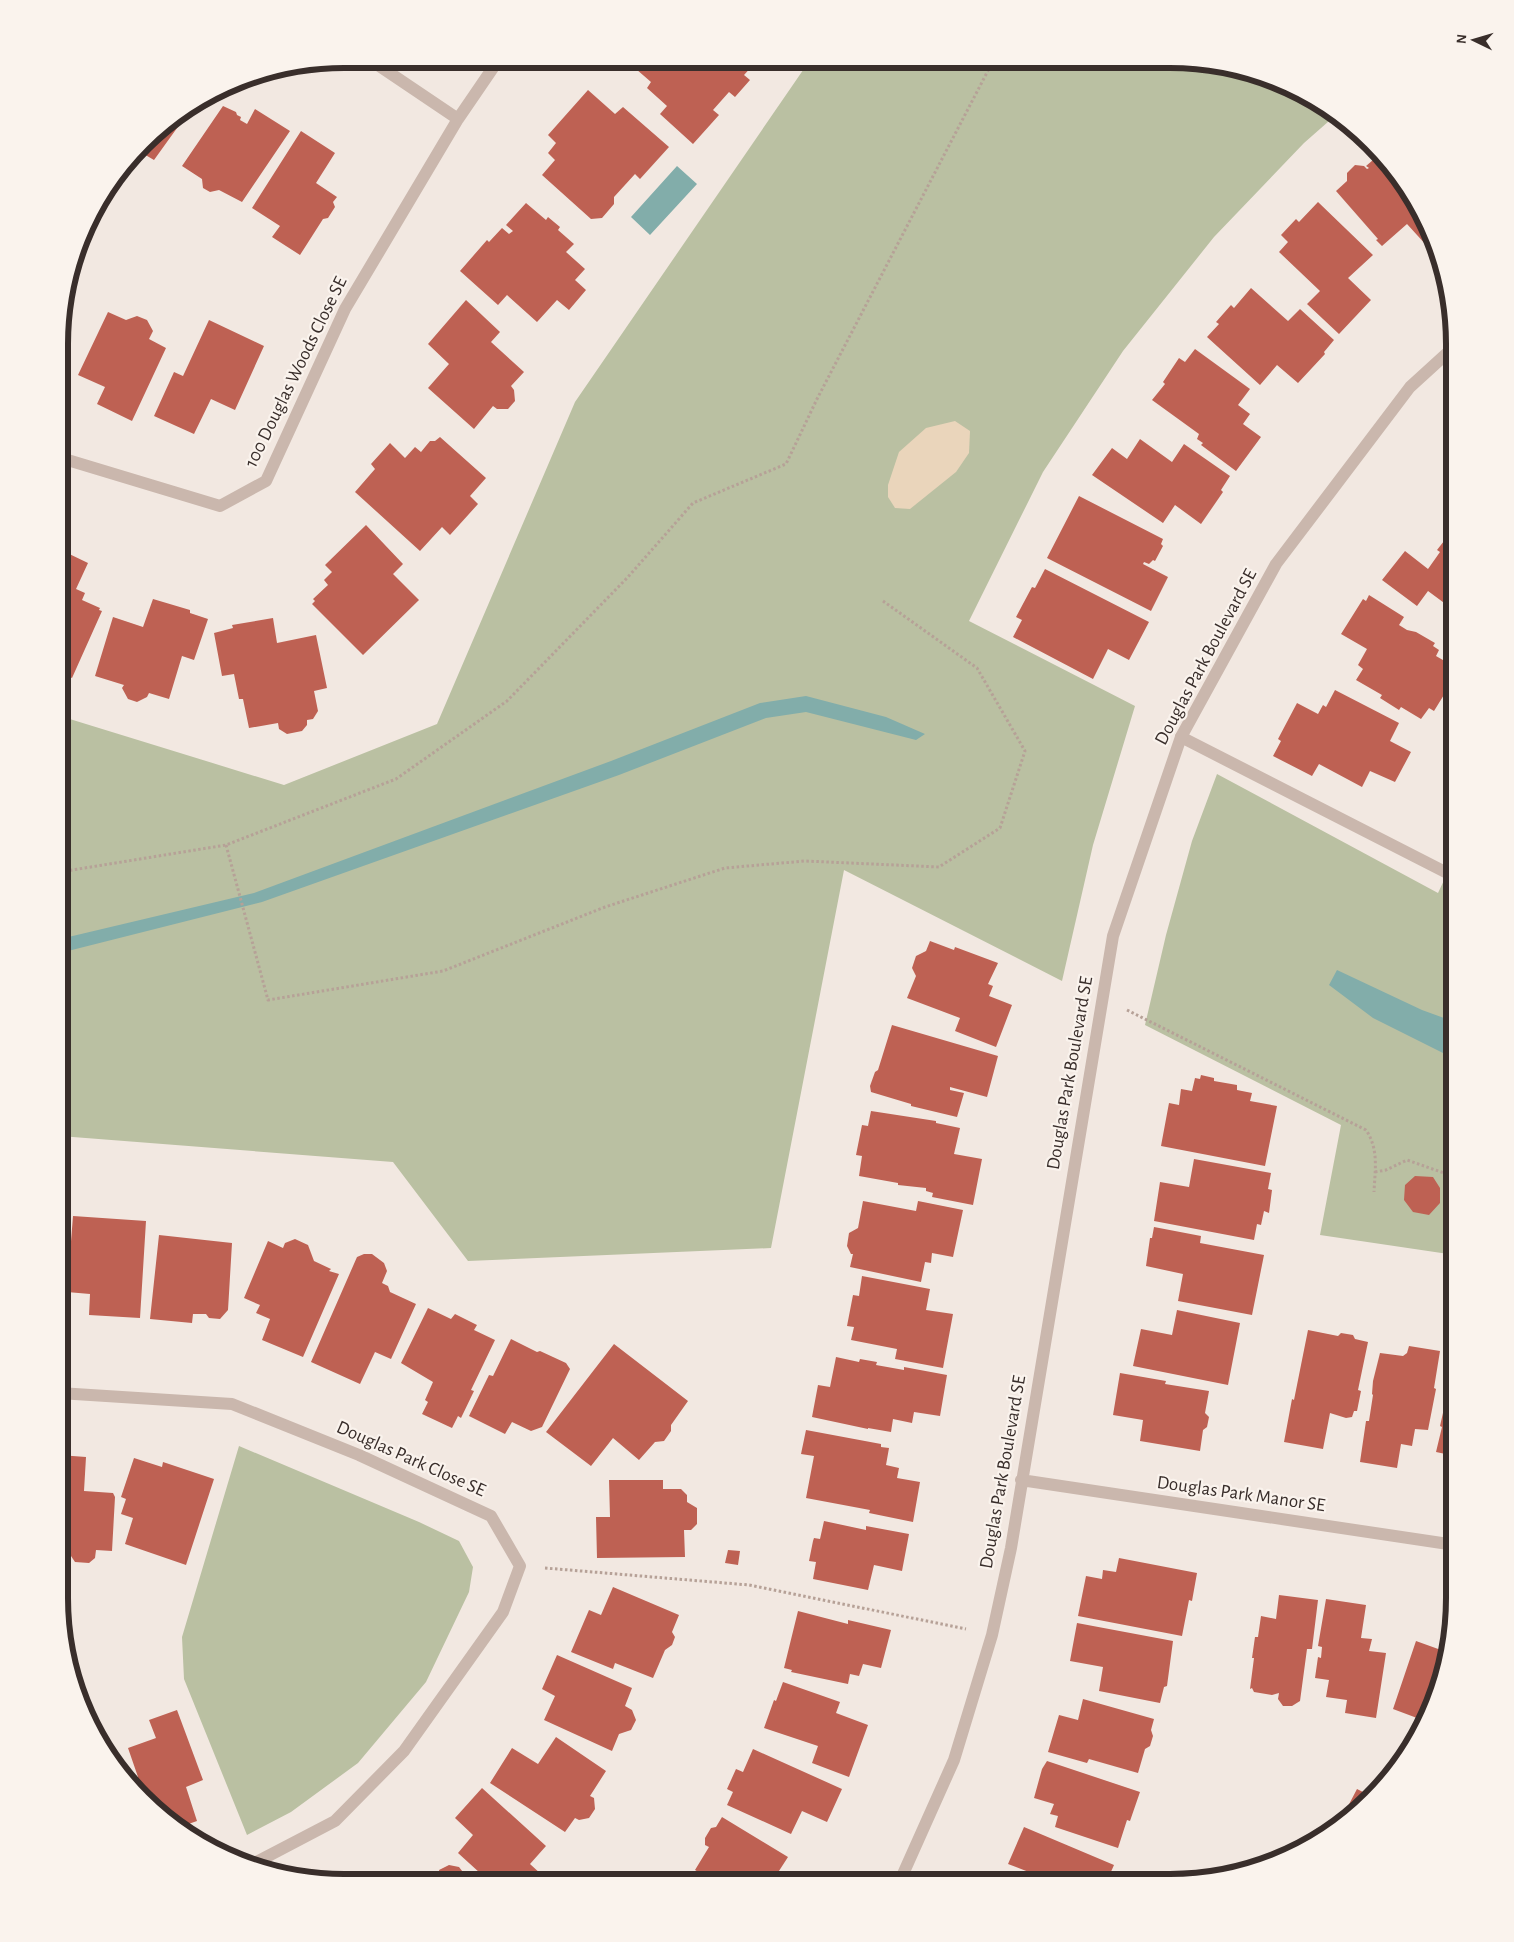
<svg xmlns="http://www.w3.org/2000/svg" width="1514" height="1942" viewBox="0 0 1514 1942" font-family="'Alegreya Sans',sans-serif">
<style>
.green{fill:#bac0a2}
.sand{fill:#ead5bb}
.water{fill:#82adaa}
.building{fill:#be6153}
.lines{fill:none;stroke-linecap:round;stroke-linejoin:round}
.path{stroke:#b6a197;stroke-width:3;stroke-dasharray:2.5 2.5;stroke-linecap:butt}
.service{stroke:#cab7ad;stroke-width:12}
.minor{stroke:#cab7ad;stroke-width:12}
.labels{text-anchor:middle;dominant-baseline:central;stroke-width:4.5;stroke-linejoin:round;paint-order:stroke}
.street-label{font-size:19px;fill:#392e2b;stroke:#faf3ed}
.rim{fill:none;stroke:#392e2b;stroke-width:6}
</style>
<rect width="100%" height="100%" fill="#f2e8e1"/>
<path class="green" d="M 810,60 L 1208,61 L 1279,80 L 1329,107 L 1337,114 L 1304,143 L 1214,237 L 1123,351 L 1043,472 L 969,621 L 1135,706 L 1093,845 L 1062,981 L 844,870 L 771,1248 L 468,1261 L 393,1162 L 60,1136 L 60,716 L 284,785 L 437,724 L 575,402 Z
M 1217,774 L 1438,893 L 1455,857 L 1455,1255 L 1320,1235 L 1341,1125 L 1145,1025 L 1166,935 L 1192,841 Z
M 239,1446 L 419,1522 L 459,1541 L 473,1567 L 469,1592 L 426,1682 L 358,1763 L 291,1812 L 247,1835 L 184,1679 L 182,1637 Z"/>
<path class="sand" d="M 955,421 L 970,431 L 969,453 L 956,472 L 910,509 L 895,508 L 888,497 L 888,485 L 899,452 L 926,428 Z"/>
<path class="water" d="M 677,166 L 697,184 L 650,235 L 631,217 Z
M 806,696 L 886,717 L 925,734 L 916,740 L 806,712 L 766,718 L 619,775 L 262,902 L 60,953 L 60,939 L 254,893 L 611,761 L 760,703 Z
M 1337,970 L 1422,1010 L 1455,1022 L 1455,1059 L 1373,1018 L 1329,985 Z"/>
<path class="building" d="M 644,60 L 750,60 L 754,64 L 744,75 L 750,80 L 735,97 L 729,92 L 713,110 L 719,115 L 693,144 L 660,114 L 667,106 L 647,88 L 651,82 L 636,69 Z
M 588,90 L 615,114 L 623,107 L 669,147 L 640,179 L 635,174 L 614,197 L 614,204 L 602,218 L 591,219 L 542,175 L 555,160 L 548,153 L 556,143 L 548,135 Z
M 223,106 L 236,112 L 237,115 L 241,117 L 240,120 L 247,124 L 255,109 L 290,131 L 242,202 L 219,190 L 210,192 L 203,188 L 202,179 L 182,166 Z
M 190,110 L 154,160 L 142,153 L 136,154 L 156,129 Z
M 301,131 L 335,153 L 316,183 L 337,197 L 333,202 L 335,207 L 328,218 L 323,219 L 300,255 L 272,237 L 280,226 L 252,208 Z
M 1380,154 L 1382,157 L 1384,155 L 1417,201 L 1433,240 L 1427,246 L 1407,224 L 1382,246 L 1376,240 L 1378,239 L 1336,191 L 1347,181 L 1347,173 L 1355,165 L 1364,166 L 1367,169 L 1369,168 L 1366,166 Z
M 1318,202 L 1373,255 L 1348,278 L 1371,300 L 1339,334 L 1307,304 L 1320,291 L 1279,252 L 1288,242 L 1281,235 L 1296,219 L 1299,222 Z
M 526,203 L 546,220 L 548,217 L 560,227 L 558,230 L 574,244 L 566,252 L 585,269 L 575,280 L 586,290 L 569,310 L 557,300 L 537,322 L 507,295 L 498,305 L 460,271 L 487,240 L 489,242 L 502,228 L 509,234 L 513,231 L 506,225 Z
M 1251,288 L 1288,321 L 1300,309 L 1334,340 L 1324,352 L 1325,354 L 1298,383 L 1277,365 L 1260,385 L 1207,337 L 1219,324 L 1216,322 L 1231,305 L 1234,308 Z
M 466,300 L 500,332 L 491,342 L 524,372 L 511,386 L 514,390 L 515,401 L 508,409 L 497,409 L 493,406 L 474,429 L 428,388 L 449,364 L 428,344 Z
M 61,309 L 70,313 L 61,332 Z
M 108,312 L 126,320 L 137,316 L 147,320 L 153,331 L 149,339 L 166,348 L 132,421 L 97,404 L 105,387 L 78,375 Z
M 209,320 L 264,346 L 235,410 L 211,399 L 194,434 L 154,416 L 174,372 L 183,376 Z
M 1195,349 L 1250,389 L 1238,405 L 1250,414 L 1243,424 L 1261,437 L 1236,471 L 1201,445 L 1203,443 L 1197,439 L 1199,434 L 1152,400 L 1165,384 L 1163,382 L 1179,358 L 1185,362 Z
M 440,437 L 486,478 L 470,496 L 478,504 L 450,535 L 442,527 L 420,551 L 355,492 L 375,469 L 371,464 L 390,443 L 405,458 L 415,447 L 421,452 L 430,441 L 435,441 Z
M 1140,439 L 1172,462 L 1184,444 L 1230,476 L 1221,490 L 1223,492 L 1201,524 L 1175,505 L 1163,523 L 1092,475 L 1112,448 L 1127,459 Z
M 1079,496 L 1163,539 L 1161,544 L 1163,546 L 1155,561 L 1153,560 L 1149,564 L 1144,562 L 1143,564 L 1168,577 L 1151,611 L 1047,558 Z
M 366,525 L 403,564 L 393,574 L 419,600 L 363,655 L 312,604 L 315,601 L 313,599 L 328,585 L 324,580 L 332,572 L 325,565 Z
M 1451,532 L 1455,534 L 1455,611 L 1428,591 L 1417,606 L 1382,580 L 1405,551 L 1428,569 L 1440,552 L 1437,550 Z
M 61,550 L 88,563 L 76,589 L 85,593 L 82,600 L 100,608 L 99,610 L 102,611 L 72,678 L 61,673 Z
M 1045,569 L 1149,622 L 1129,660 L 1108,649 L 1093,679 L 1013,637 L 1022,620 L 1016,617 L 1032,587 L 1035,588 Z
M 1369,595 L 1404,617 L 1399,625 L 1407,630 L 1416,632 L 1435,643 L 1433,646 L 1439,650 L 1436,656 L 1455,667 L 1455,677 L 1434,711 L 1429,708 L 1421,719 L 1401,707 L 1399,710 L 1380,698 L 1382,695 L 1356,680 L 1363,669 L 1358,665 L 1367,649 L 1341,634 L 1363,599 L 1366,601 Z
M 153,599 L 190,610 L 190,613 L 208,619 L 194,660 L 182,656 L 169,699 L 149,693 L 147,697 L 137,702 L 128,699 L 122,688 L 124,685 L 95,676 L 113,617 L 143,627 Z
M 273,618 L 277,643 L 316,635 L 327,688 L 314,691 L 318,711 L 313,719 L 307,720 L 307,725 L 302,731 L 287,734 L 279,729 L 278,723 L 249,728 L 243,699 L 239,699 L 234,674 L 222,676 L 214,633 L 233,628 L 232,625 Z
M 1335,690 L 1399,723 L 1390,741 L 1411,752 L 1395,782 L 1370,771 L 1362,787 L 1319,764 L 1312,776 L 1273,756 L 1281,741 L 1278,739 L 1297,703 L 1318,714 L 1323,705 L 1326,707 Z
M 930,941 L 954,950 L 955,947 L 998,963 L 988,984 L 993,986 L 989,996 L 1012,1005 L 996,1047 L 955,1031 L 960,1018 L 907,998 L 916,976 L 912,968 L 916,956 L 926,951 Z
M 892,1025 L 998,1056 L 987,1097 L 950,1087 L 950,1090 L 964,1093 L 957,1117 L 911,1106 L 911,1104 L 871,1092 L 870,1086 L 875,1072 L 878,1070 Z
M 1201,1075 L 1214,1078 L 1214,1081 L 1237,1085 L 1237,1090 L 1252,1093 L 1250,1101 L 1277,1106 L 1265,1166 L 1161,1146 L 1169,1103 L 1179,1105 L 1181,1089 L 1192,1091 L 1195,1078 L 1200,1079 Z
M 871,1111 L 936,1121 L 936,1123 L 960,1128 L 954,1154 L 982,1159 L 973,1205 L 932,1197 L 933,1193 L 926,1191 L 926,1188 L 898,1185 L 898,1183 L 859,1176 L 862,1156 L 856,1155 L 862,1125 L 868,1126 Z
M 1194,1159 L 1271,1173 L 1268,1189 L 1272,1190 L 1269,1213 L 1264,1211 L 1261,1225 L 1257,1224 L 1254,1240 L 1154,1221 L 1160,1182 L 1189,1187 Z
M 1415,1176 L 1433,1177 L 1440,1188 L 1440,1203 L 1429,1215 L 1413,1212 L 1404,1200 L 1405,1185 Z
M 863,1201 L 916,1211 L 918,1201 L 963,1210 L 953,1257 L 932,1253 L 931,1263 L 925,1262 L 921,1282 L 850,1267 L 853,1254 L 851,1254 L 847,1246 L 849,1233 L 858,1228 Z
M 73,1216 L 146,1221 L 140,1318 L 89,1315 L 90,1294 L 67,1292 Z
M 1154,1227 L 1201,1236 L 1200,1243 L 1264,1255 L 1252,1315 L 1178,1301 L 1183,1274 L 1146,1266 L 1150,1238 L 1152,1238 Z
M 159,1235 L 232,1243 L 228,1310 L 220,1319 L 209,1318 L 206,1314 L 193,1314 L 192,1323 L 150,1319 Z
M 295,1239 L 308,1245 L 314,1261 L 331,1269 L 329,1271 L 339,1274 L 303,1357 L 262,1340 L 270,1319 L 256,1313 L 260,1305 L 244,1298 L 268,1241 L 283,1248 L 285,1243 Z
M 364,1254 L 372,1254 L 384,1263 L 387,1271 L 382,1283 L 388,1286 L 390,1292 L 416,1304 L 391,1359 L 375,1352 L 360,1384 L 311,1362 L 357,1257 Z
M 862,1276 L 930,1289 L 926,1310 L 953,1314 L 943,1368 L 895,1359 L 897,1349 L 851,1340 L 854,1327 L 847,1326 L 853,1295 L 859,1296 Z
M 428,1308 L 451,1319 L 455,1314 L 477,1325 L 474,1330 L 495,1340 L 471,1390 L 474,1391 L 461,1418 L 458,1416 L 452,1428 L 422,1414 L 428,1402 L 425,1400 L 433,1382 L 401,1363 Z
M 1177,1310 L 1240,1323 L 1228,1385 L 1133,1366 L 1141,1329 L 1172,1335 Z
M 1308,1330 L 1338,1336 L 1341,1333 L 1353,1335 L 1355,1339 L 1368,1342 L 1358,1390 L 1361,1391 L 1357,1411 L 1354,1411 L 1352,1417 L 1346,1418 L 1330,1413 L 1323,1449 L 1284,1442 L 1292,1399 L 1294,1400 Z
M 511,1339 L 537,1352 L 540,1351 L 566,1363 L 570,1369 L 542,1427 L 531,1431 L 512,1422 L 505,1434 L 469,1416 L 489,1375 L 493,1376 Z
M 614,1344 L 688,1401 L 671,1425 L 671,1431 L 664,1441 L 655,1442 L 639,1460 L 613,1438 L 591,1466 L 546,1432 Z
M 1409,1346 L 1440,1351 L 1434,1388 L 1436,1389 L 1428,1430 L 1415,1429 L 1412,1446 L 1401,1444 L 1397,1468 L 1360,1462 L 1366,1421 L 1369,1421 L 1373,1395 L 1372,1394 L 1373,1381 L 1380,1353 L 1403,1356 L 1407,1353 Z
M 836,1357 L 859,1362 L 860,1359 L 877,1362 L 876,1365 L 904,1370 L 904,1367 L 947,1375 L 940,1416 L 914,1412 L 912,1423 L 893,1419 L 891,1432 L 868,1428 L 868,1429 L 812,1417 L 818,1385 L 830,1387 Z
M 1453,1369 L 1455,1370 L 1455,1456 L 1436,1452 L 1442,1427 L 1440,1426 Z
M 1120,1373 L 1166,1381 L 1165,1384 L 1209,1391 L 1205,1413 L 1209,1417 L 1207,1427 L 1203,1430 L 1200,1451 L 1140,1441 L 1143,1420 L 1113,1415 Z
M 806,1430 L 881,1444 L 881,1447 L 889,1448 L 886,1465 L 899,1468 L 897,1478 L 920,1482 L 913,1522 L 869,1513 L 870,1510 L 806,1498 L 814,1456 L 801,1454 Z
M 59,1455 L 86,1457 L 84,1491 L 113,1493 L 115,1497 L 112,1551 L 96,1550 L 95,1558 L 89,1563 L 75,1562 L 71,1556 L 71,1548 L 59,1547 Z
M 134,1458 L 162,1467 L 163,1462 L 214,1479 L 186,1565 L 125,1544 L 133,1518 L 121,1514 L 126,1499 L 121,1497 Z
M 609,1480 L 663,1480 L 663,1489 L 681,1489 L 687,1495 L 687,1502 L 697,1508 L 697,1524 L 691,1530 L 684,1530 L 685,1557 L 597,1558 L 596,1517 L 610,1517 Z
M 824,1521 L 866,1530 L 866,1526 L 909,1534 L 902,1571 L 874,1565 L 868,1590 L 813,1579 L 816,1562 L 809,1561 L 813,1541 L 814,1538 L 820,1539 Z
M 728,1550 L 740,1551 L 738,1565 L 725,1563 Z
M 1119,1558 L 1197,1573 L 1192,1601 L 1189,1600 L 1182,1636 L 1078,1616 L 1086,1576 L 1102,1579 L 1103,1570 L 1116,1572 Z
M 613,1587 L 679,1615 L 672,1632 L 675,1637 L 672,1645 L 665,1650 L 653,1678 L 615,1663 L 613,1669 L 571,1652 L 589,1610 L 601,1615 Z
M 1279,1595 L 1318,1600 L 1312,1649 L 1307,1649 L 1300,1701 L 1292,1706 L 1283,1706 L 1278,1699 L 1279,1693 L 1272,1695 L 1254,1692 L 1252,1688 L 1250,1689 L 1254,1658 L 1252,1658 L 1255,1637 L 1258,1637 L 1261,1616 L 1276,1619 Z
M 1326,1599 L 1366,1605 L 1361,1638 L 1372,1639 L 1369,1651 L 1386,1653 L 1376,1718 L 1345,1713 L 1347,1700 L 1326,1697 L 1329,1680 L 1315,1678 L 1318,1657 L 1321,1658 L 1322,1647 L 1318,1646 Z
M 798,1611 L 848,1624 L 848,1620 L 891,1630 L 881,1668 L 863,1664 L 859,1676 L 850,1674 L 848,1684 L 791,1672 L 792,1670 L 784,1668 Z
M 1077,1623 L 1173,1641 L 1167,1686 L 1164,1687 L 1160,1703 L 1099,1691 L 1103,1667 L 1070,1661 Z
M 1449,1639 L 1440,1690 L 1425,1721 L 1393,1709 L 1416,1641 L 1441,1650 L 1440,1652 L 1445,1653 Z
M 557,1655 L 632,1688 L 625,1706 L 632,1710 L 636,1720 L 631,1730 L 619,1734 L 612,1751 L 544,1720 L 555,1696 L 542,1689 Z
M 783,1682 L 840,1702 L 836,1713 L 868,1725 L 849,1777 L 812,1763 L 818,1746 L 764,1728 L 774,1700 L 776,1701 Z
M 1083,1699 L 1154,1719 L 1151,1730 L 1153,1736 L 1150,1746 L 1145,1749 L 1138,1773 L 1089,1759 L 1087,1763 L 1048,1752 L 1059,1715 L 1078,1720 Z
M 177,1710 L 203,1780 L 186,1787 L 197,1821 L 177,1828 L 142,1800 L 128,1781 L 138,1777 L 128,1748 L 156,1738 L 149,1720 Z
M 556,1737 L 606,1771 L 590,1796 L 594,1798 L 595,1809 L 589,1818 L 579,1820 L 575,1818 L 565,1832 L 490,1783 L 512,1748 L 538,1764 Z
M 753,1749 L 842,1789 L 827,1822 L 802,1811 L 791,1834 L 727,1805 L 733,1792 L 727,1789 L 736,1769 L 743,1772 Z
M 109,1756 L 118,1758 L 117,1767 Z
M 1047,1761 L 1140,1792 L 1130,1821 L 1127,1820 L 1118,1848 L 1055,1827 L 1058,1816 L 1050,1814 L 1054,1804 L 1034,1798 L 1042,1769 Z
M 1377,1780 L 1385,1784 L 1372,1800 L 1352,1815 L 1345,1812 L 1357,1789 L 1369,1795 Z
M 482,1788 L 546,1846 L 530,1864 L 542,1875 L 535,1883 L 491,1883 L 458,1853 L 473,1835 L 455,1818 Z
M 722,1817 L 788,1857 L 777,1874 L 787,1880 L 785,1883 L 716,1883 L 695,1870 L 709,1847 L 705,1845 L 705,1838 L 711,1828 L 716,1827 Z
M 1024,1827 L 1114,1865 L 1106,1883 L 1037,1883 L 1039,1876 L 1008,1864 Z
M 449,1865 L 459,1867 L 466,1876 L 465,1880 L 467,1883 L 431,1883 L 440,1876 L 439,1870 Z
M 422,1876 L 427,1883 L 414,1883 Z"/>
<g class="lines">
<path class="path" d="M 226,845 L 268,1000 L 443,971 L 605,907 L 725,868 L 805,861 L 939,867 L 1000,828 L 1025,751 L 977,668 L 883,601
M 60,872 L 226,845 L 396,779 L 507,701 L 628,577 L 693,503 L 786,464 L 817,399 L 993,61
M 1127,1010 L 1366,1130 C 1379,1149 1375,1170 1374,1192
M 1375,1172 L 1386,1170 L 1407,1160 L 1444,1173
M 545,1568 L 749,1585 L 966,1629"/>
<path class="service" d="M 1181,737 L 1455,877"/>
<path class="minor" d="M 369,59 L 458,119
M 61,458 L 220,506 L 266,481 L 345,309 L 458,119 L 499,59
M 59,1393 L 232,1404 L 359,1455 L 491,1516 L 520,1566 L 503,1612 L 404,1751 L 335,1821 L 249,1866
M 1021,1480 L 1455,1545
M 899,1883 L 954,1760 L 992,1635 L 1011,1548 L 1113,936 L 1181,737 L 1276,564 L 1410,387 L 1455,346"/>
</g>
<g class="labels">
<g class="street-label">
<text transform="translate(296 372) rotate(-64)">100 Douglas Woods Close SE</text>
<text transform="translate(1206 657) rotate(-62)">Douglas Park Boulevard SE</text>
<text transform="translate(1070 1073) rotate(-80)">Douglas Park Boulevard SE</text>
<text transform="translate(411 1459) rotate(24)">Douglas Park Close SE</text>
<text transform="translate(1003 1472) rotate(-80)">Douglas Park Boulevard SE</text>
<text transform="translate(1241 1494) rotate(8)">Douglas Park Manor SE</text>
</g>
</g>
<path d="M0 0H1514V1942H0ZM344 68H1170A276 276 0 0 1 1446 344V1598A276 276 0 0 1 1170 1874H344A276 276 0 0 1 68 1598V344A276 276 0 0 1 344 68Z" fill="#faf3ed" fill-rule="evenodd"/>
<path class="rim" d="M344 68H1170A276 276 0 0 1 1446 344V1598A276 276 0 0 1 1170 1874H344A276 276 0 0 1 68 1598V344A276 276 0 0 1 344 68Z"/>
<g transform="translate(1474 40) rotate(275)" stroke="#faf3ed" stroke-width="4" paint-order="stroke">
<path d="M0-4L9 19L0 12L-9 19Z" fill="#392e2b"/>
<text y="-8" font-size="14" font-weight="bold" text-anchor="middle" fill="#392e2b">N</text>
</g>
</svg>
